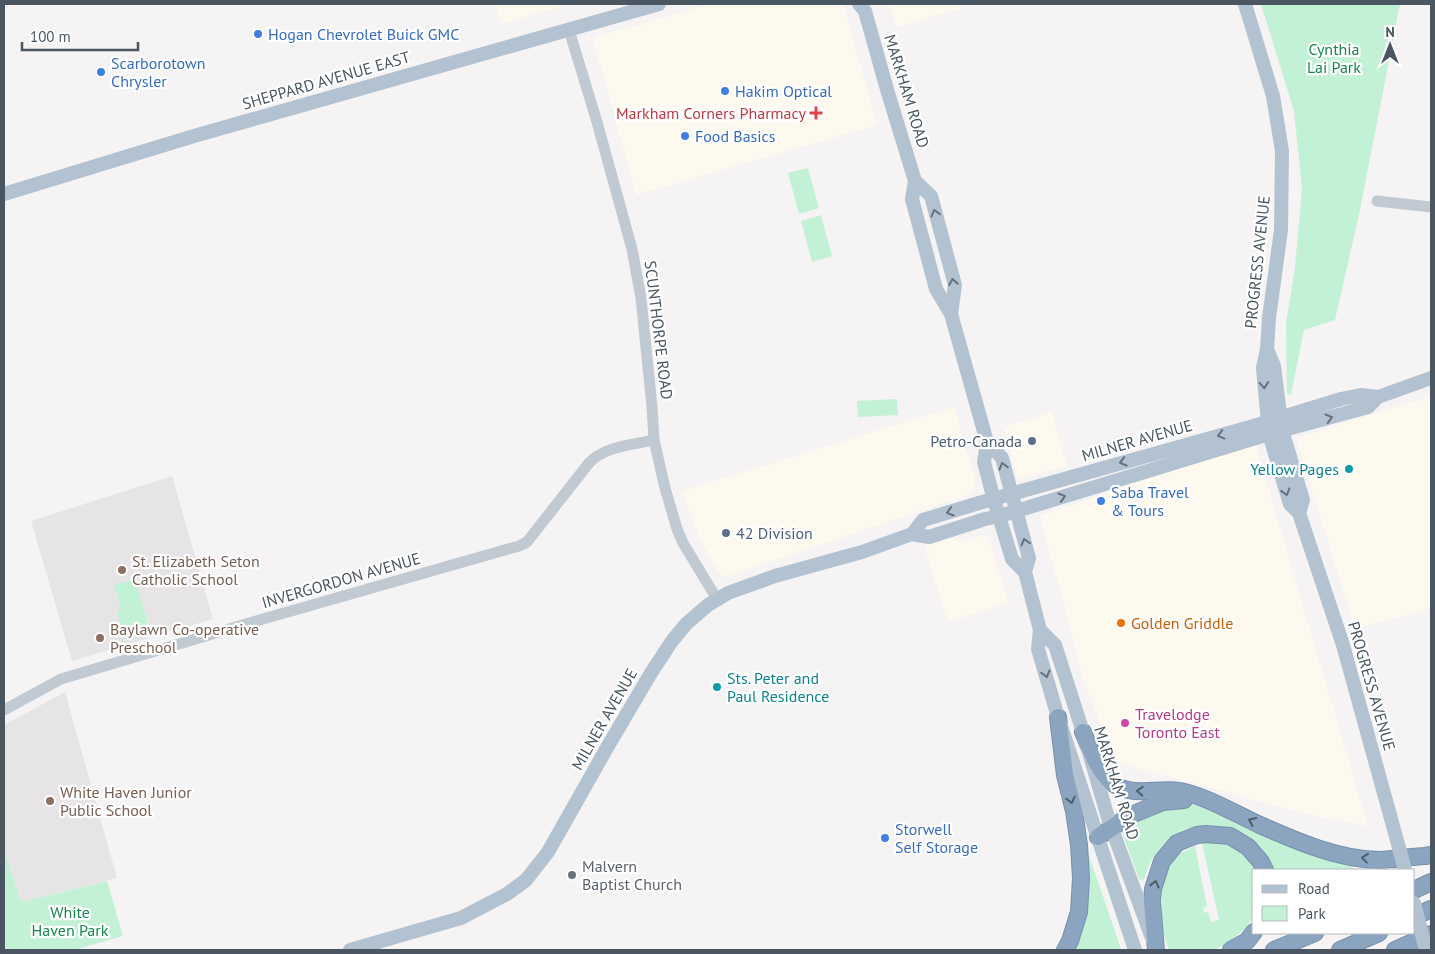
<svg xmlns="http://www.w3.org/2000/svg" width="1435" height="954" viewBox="0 0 1435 954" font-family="'PT Sans',sans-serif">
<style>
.commercial{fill:#fdf9ef}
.education{fill:#e6e4e5}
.green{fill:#c3f1d5}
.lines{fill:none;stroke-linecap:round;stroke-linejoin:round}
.highway-casing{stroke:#7690ad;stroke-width:18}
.minor{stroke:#c1cad2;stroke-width:11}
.major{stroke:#b3c2d1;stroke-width:14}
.highway{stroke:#8ba5c1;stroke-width:16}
.major-bridge{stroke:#b3c2d1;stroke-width:14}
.oneway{stroke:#64717d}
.oneway2{stroke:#505e6b}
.shop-dot{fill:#3f7fe0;stroke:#fff;stroke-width:2}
.health-dot{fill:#e0444e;stroke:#fff;stroke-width:2}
.service-dot{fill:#5c6f8a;stroke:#fff;stroke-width:2}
.culture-dot{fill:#0f9aa8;stroke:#fff;stroke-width:2}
.education-dot{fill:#8d6e63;stroke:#fff;stroke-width:2}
.food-dot{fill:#e8710a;stroke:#fff;stroke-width:2}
.hotel-dot{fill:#d1479c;stroke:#fff;stroke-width:2}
.worship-dot{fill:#6b7280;stroke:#fff;stroke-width:2}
.labels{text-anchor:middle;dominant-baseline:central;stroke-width:4.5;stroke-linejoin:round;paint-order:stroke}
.shop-label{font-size:16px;fill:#366cbe;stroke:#fff;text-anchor:start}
.park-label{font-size:16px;fill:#17864f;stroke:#fff}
.street-label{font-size:16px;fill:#4a5661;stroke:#fff}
.health-label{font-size:16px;fill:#be3a42;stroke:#fff;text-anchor:end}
.service-label{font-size:16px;fill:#4e5e75;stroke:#fff;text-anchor:end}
.culture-label{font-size:16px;fill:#0d838f;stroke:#fff;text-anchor:end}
.education-label{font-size:16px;fill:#785e54;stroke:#fff;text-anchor:start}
.food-label{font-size:16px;fill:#c56008;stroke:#fff;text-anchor:start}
.hotel-label{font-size:16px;fill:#b23c85;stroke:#fff;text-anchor:start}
.worship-label{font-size:16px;fill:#5b616d;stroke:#fff;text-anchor:start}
</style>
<rect width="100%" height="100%" fill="#f5f3f3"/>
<path class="commercial" d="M 495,4 L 571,4 L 501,24 Z
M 709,4 L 843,4 L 877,125 L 636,195 L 593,38 Z
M 889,4 L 961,4 L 962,8 L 897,27 Z
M 1431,396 L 1431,608 L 1355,629 L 1296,438 Z
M 954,407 L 976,482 L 969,495 L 722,578 L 699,537 L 682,491 Z
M 1052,412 L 1067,466 L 1023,478 L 1017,477 L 1004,427 Z
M 1255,444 L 1368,826 L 1310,815 L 1118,763 L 1085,685 L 1040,515 Z
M 987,534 L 1009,603 L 948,622 L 924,546 L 953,538 L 961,542 Z"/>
<path class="education" d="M 172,476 L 213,619 L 72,661 L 31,521 Z
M 65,692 L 117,878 L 21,902 L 4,848 L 4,725 Z"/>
<path class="green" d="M 1261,4 L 1400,4 L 1360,210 L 1335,320 L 1304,330 L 1291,395 L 1287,394 L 1286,324 L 1295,267 L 1302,188 L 1294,111 Z
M 808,168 L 819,208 L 799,214 L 788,173 Z
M 821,215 L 832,256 L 812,262 L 801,221 Z
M 897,399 L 898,415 L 858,417 L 857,401 Z
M 135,579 L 151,634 L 126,641 L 117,611 L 121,610 L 114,585 Z
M 1186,803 L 1217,810 L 1348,863 L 1355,870 L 1268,870 L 1231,830 L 1210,825 L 1186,829 L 1169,838 L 1152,858 L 1143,881 L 1139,879 L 1120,827 L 1162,810 Z
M 1201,838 C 1210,839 1220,840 1229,842 C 1238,844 1253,861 1256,870 L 1254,870 L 1254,913 L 1247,927 L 1228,943 L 1214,950 L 1169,950 L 1162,929 L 1162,886 L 1164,874 L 1170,864 L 1178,855 L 1195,846 L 1207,906 L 1203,908 L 1204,913 L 1208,912 L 1211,922 L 1219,920 Z
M 1085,844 L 1117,937 L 1121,950 L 1070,950 Z
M 4,849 L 21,902 L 107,881 L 123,936 L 74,950 L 4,950 Z"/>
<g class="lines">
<defs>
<path id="highway" d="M 1058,717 L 1065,775 L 1074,811 L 1079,845 L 1081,878 L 1079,912 L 1070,941 L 1065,950
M 1083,732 C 1090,748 1097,769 1110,781 C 1130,799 1157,787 1180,791 C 1208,797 1234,813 1260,825 C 1296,841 1340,860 1380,860 C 1395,859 1410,857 1425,856 L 1431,855
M 1098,837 L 1131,815 L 1163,802 L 1184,800
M 1414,890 L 1431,882
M 1414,917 L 1431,909
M 1156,950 L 1152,901 L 1153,889 L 1162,861 L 1177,843 L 1197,835 L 1206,834 L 1230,836 L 1248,847 L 1261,862 L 1265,870
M 1231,950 L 1247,941 L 1254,932
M 1274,950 L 1315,933
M 1340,950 L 1379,933
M 1395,950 L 1431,934"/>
</defs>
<use href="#highway" class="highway-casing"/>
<path class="minor" d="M 569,30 L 597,122 L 632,249 L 641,298 L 652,407 L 654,440 L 665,488 L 677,529 L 683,543 L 717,599
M 1377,201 L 1431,207
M 4,710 L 61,679 L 263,619 L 519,546 L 527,542 L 589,463 C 605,446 632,445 654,440"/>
<path class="major" d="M 859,4 L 865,11 L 888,93 L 915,181 L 931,196 L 955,285 L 951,314
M 1245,4 L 1273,96 L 1282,151 L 1281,230 L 1269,318 L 1267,349 L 1263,368 L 1269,434 L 1290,504 L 1299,513 L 1343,645 L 1398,844
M 915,181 L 912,199 L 936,289 L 951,314 L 987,442 L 984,462 L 994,500 L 1012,559 L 1025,572 L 1040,630 L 1038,649 L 1058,717 L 1135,950
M 4,194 L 194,136 L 659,4
M 1267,349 L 1274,366 L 1282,430 L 1303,500 L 1299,513
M 987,442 L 1002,458 L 1029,558 L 1025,572
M 912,534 L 923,520 L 979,503 L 1250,427 L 1341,399 L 1361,395 L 1378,397 L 1431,378
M 1040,630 L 1055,645 L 1083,732 L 1109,821 L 1152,938
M 350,950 L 461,918 L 507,894 L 526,880 L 548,852 L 608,746 L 651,673 L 672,641 L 686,624 L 708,605 L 728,593 L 775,576 L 862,552 L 912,534 L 929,537 L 985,519 L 1000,516 L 1269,434 L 1368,407 L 1378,397"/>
<use href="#highway" class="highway"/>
<path class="major-bridge" d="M 1398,844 L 1405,870
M 1414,903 L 1426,950"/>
</g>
<defs><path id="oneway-chevron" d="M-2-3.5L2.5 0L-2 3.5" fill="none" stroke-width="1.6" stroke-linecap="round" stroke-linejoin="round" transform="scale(1.25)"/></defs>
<g class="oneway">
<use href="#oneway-chevron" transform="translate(935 213) rotate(-105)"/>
<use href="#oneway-chevron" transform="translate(953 282) rotate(-99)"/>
<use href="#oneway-chevron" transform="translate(1264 385) rotate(85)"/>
<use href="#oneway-chevron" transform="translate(1329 418) rotate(-16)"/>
<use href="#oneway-chevron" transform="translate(1221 435) rotate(165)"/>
<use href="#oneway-chevron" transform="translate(1123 462) rotate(164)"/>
<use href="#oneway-chevron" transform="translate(1003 466) rotate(-106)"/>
<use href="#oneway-chevron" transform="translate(1286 492) rotate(73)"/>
<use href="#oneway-chevron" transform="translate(1062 497) rotate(-16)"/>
<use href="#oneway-chevron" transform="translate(950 512) rotate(163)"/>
<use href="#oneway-chevron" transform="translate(1025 542) rotate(-105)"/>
<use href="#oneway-chevron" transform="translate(1046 674) rotate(74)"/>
</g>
<g class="oneway2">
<use href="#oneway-chevron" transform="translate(1140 791) rotate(-176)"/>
<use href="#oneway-chevron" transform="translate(1071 800) rotate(76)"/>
<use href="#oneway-chevron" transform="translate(1252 821) rotate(-155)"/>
<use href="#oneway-chevron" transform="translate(1365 858) rotate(-173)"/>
<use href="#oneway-chevron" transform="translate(1155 884) rotate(-76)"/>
</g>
<g class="shop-dot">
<circle cx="258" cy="34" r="5"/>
<circle cx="101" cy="72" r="5"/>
<circle cx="725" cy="91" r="5"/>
<circle cx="685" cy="136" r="5"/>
<circle cx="1101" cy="501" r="5"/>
<circle cx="885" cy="838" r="5"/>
</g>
<path class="health-dot" d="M813.5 105.5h5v5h5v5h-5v5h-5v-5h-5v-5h5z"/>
<g class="service-dot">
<circle cx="1032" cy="441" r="5"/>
<circle cx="726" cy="533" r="5"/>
</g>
<g class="culture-dot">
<circle cx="1349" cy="469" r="5"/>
<circle cx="717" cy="687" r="5"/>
</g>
<g class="education-dot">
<circle cx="122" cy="570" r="5"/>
<circle cx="100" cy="638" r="5"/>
<circle cx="50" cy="801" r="5"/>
</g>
<circle class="food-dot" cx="1121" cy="623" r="5"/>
<circle class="hotel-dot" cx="1125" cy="723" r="5"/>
<circle class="worship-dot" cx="572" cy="875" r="5"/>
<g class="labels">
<g class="shop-label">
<text x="268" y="34">Hogan Chevrolet Buick GMC</text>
<text x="111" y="63">Scarborotown<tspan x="111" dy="18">Chrysler</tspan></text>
<text x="735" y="91">Hakim Optical</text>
<text x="695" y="136">Food Basics</text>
<text x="1111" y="492">Saba Travel<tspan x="1111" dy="18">&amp; Tours</tspan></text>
<text x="895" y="829">Storwell<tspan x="895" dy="18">Self Storage</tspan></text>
</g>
<g class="park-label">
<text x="1334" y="49">Cynthia<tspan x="1334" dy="18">Lai Park</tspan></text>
<text x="70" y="912">White<tspan x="70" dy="18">Haven Park</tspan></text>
</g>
<g class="street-label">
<text transform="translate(326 80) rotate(-16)">SHEPPARD AVENUE EAST</text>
<text transform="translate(907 91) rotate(73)">MARKHAM ROAD</text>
<text transform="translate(1257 262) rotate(-84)">PROGRESS AVENUE</text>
<text transform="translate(659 330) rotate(83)">SCUNTHORPE ROAD</text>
<text transform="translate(1137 440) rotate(-16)">MILNER AVENUE</text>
<text transform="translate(341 580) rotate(-16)">INVERGORDON AVENUE</text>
<text transform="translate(1372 686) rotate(74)">PROGRESS AVENUE</text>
<text transform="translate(604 719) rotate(-60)">MILNER AVENUE</text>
<text transform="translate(1117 783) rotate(73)">MARKHAM ROAD</text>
</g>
<g class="health-label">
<text x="806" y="113">Markham Corners Pharmacy</text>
</g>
<g class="service-label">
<text x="1022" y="441">Petro-Canada</text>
<text x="736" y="533" text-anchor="start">42 Division</text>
</g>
<g class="culture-label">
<text x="1339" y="469">Yellow Pages</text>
<text x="727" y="678" text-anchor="start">Sts. Peter and<tspan x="727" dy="18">Paul Residence</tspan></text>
</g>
<g class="education-label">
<text x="132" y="561">St. Elizabeth Seton<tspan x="132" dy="18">Catholic School</tspan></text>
<text x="110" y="629">Baylawn Co-operative<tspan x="110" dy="18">Preschool</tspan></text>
<text x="60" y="792">White Haven Junior<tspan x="60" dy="18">Public School</tspan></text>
</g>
<g class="food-label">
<text x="1131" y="623">Golden Griddle</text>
</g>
<g class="hotel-label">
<text x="1135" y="714">Travelodge<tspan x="1135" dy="18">Toronto East</tspan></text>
</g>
<g class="worship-label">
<text x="582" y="866">Malvern<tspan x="582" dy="18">Baptist Church</tspan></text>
</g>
</g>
<rect width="1435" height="954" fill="none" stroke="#4a5661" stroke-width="10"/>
<rect x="1252" y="869" width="162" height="65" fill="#ffffff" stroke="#b7bbc0"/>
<rect x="1262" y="885" width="25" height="8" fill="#b3c2d1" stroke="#b7bbc0"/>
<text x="1298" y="894" font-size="15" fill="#4a5661">Road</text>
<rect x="1262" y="906" width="25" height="15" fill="#c3f1d5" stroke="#b7bbc0"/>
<text x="1298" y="919" font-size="15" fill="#4a5661">Park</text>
<g transform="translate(1390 45)" stroke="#ffffff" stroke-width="4" paint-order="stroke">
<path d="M0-4L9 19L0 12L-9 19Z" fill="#4a5661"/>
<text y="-8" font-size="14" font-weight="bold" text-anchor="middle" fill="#4a5661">N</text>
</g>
<path d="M22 42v8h116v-8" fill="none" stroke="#4a5661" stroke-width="2.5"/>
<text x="30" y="42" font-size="15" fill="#4a5661" stroke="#ffffff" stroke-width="4" paint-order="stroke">100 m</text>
</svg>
